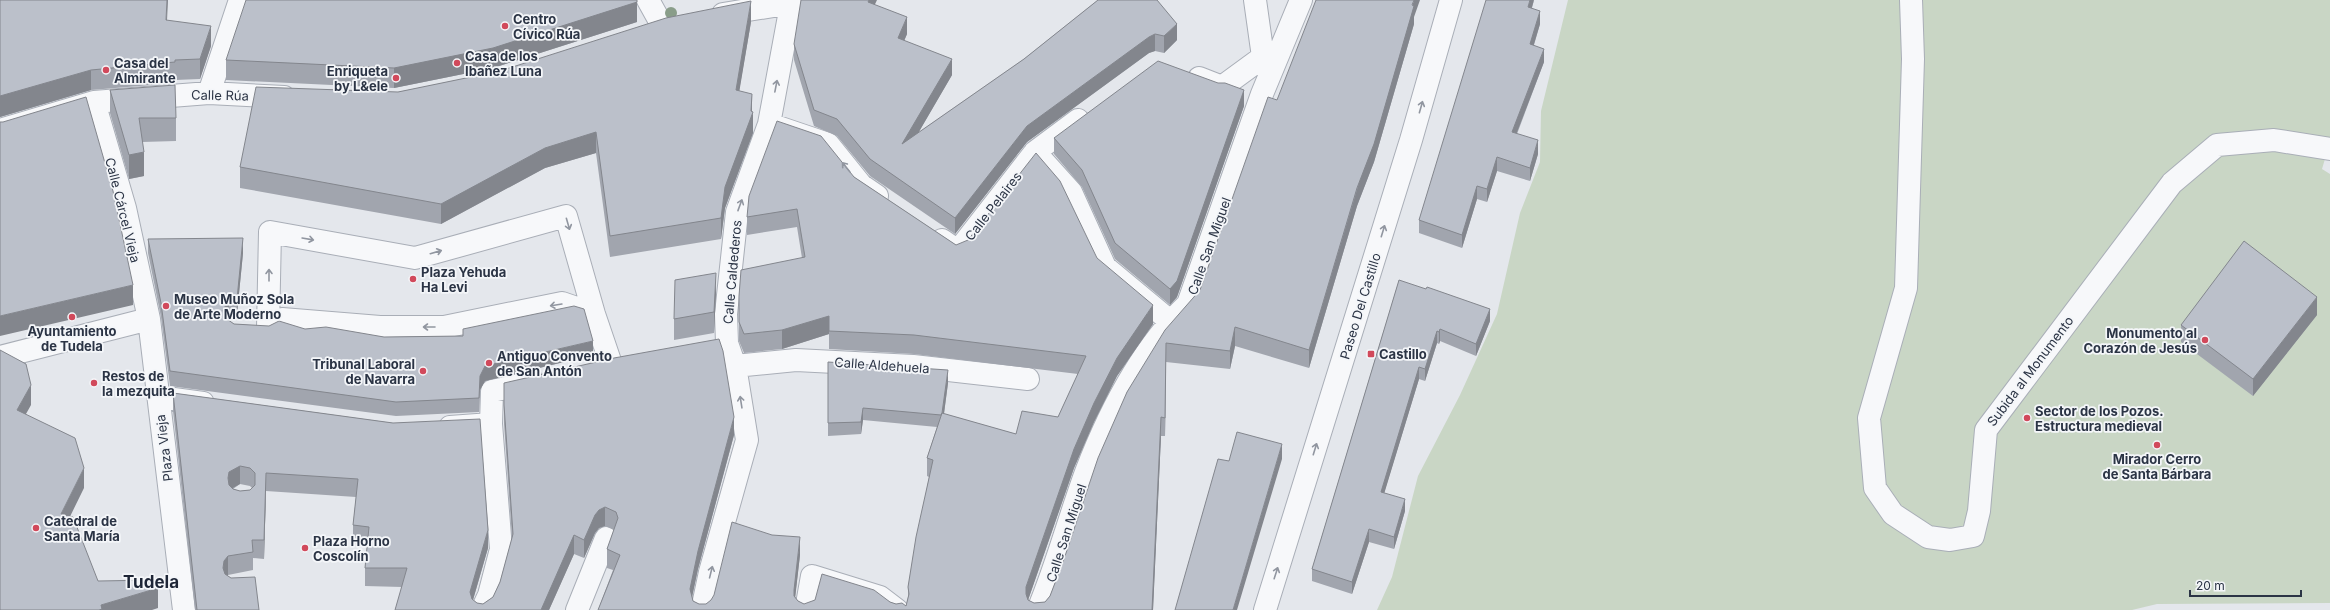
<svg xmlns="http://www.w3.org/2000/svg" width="2330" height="610" viewBox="0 0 2330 610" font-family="Inter,sans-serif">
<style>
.green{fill:#c9d6c5}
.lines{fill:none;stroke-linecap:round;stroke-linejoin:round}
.minor-casing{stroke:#a9aeb7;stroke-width:24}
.minor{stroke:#f7f8fa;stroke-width:22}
.tree{fill:#899d89}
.wall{fill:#a1a5ae;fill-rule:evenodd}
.shaded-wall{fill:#83868d}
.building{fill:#bbc0ca;stroke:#83868d;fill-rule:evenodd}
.oneway{stroke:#9196a0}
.poi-dot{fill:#d1495b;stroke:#f4f6f9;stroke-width:1.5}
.labels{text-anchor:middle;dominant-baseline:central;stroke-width:3.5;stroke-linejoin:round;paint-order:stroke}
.poi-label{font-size:13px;font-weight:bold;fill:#2b3445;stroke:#f4f6f9;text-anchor:start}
.street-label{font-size:13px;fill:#2b3445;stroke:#f4f6f9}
.district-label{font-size:17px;font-weight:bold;fill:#1d2536;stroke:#f4f6f9}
</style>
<rect width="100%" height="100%" fill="#e4e7ec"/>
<path class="green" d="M 1568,0 L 2330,0 L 2330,142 L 2322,169 L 2330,174 L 2330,603 L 2157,604 L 2132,610 L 1377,610 L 1392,577 L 1418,476 L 1460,395 L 1497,314 L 1520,213 L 1540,162 L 1541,111 Z"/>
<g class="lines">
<defs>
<path id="minor" d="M 648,0 L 663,27
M 1911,0 L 1913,59 L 1906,288 L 1869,418 L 1875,488 L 1893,514 L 1928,537 L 1950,540 L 1973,536 L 1979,511 L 1986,430 L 2172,183 L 2217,145 L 2274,140 L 2330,149
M 723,14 L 792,3
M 1199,78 L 1222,87 L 1263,57 L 1255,0
M 209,93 L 240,0
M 94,102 L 125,208 L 149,319 L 184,610
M 769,124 L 828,144 L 861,185 L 877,196
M 0,130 L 94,102 L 209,93 L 284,97
M 1035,152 L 1071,192 L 1105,267 L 1170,321
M 942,240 L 958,251 L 1035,152 L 1078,120
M 268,328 L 270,232 L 415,258 L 566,216 L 594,314 L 611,364
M 268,328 L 282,319 L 380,327 L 444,327 L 562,303 L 594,314
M 0,357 L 149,319
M 735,366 L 796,360 L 913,366 L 1028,379
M 159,397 L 203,403
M 450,427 L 491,424 L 492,391 L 534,382
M 482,610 L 489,595 L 501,549 L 491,424
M 577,610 L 606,538
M 702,610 L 710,572 L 747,440 L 735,366 L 727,343 L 726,314 L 737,212 L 769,124 L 792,0
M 806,610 L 812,576 L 880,597 L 897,610
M 1038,610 C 1057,565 1069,518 1086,472 C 1109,412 1141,349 1188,304 L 1262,94 L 1301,0
M 1265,610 L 1411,140 L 1451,0"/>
</defs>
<use href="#minor" class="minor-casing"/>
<use href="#minor" class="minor"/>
</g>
<circle class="tree" cx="671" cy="13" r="6"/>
<path class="wall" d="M 0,0 L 167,21 L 211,46 L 200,79 L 175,80 L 175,83 L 91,90 L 0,117 Z
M 1098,0 L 1177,40 L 1164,53 L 1155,51 L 1149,53 L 1027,142 L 955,234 L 870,176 L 837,136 L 814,126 L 794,60 L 794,44 L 874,5 L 907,34 L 904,41 L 952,75 L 918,133 L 1024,59 Z
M 1534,0 L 1532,8 L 1540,24 L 1534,45 L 1544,62 L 1517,134 L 1538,154 L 1530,181 L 1497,171 L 1487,202 L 1477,199 L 1462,248 L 1419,233 L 1419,220 Z
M 1414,17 L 1414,24 L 1374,162 L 1357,206 L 1309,368 L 1235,346 L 1230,369 L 1166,362 L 1165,436 L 1161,436 L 1153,610 L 598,610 L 613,570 L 607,568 L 607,549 L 614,530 L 605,526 L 599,528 L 595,533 L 584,558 L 574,554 L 549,610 L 395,610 L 402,587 L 365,586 L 365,568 L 368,545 L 353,543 L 353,525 L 356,497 L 266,491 L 264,559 L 253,558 L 253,570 L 228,575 L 227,576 L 259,610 L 195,610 L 173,411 L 173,393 L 393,423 L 488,548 L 473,600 L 477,603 L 483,604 L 493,597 L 500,582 L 512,538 L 504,424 L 504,405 L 734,435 L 698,569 L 692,596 L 693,601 L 699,604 L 706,604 L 800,555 L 795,597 L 798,601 L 804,604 L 890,602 L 896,604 L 906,606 L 908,597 L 908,587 L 929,477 L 927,476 L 927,458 L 937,427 L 863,420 L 861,434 L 828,436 L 828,362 L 948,383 L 944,414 L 1016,434 L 1058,417 L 1078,374 L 914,354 L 829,349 L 829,334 L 782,349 L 744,353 L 739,341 L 739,296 L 802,258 L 797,227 L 747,235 L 747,217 L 854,177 L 956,245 L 1097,258 L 1153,324 L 1117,376 L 1094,422 L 1074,468 L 1028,600 L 1034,603 L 1045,602 L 1050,596 L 1127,392 L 1200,290 L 1277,100 ZM 240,484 L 250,486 L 252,488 L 250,490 L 240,491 L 233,489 Z
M 637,22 L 493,68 L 394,88 L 226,80 L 226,60 Z
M 751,22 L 739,91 L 752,111 L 753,133 L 725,208 L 721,239 L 610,257 L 596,153 L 545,168 L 441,224 L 240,188 L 240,167 L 398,92 Z
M 110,90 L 176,118 L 176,141 L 142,142 L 144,176 L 129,179 L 110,113 Z
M 1244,106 L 1177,297 L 1170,305 L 1115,259 L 1082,187 L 1054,154 L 1054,138 Z
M 148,239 L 243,253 L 237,314 L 229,315 L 227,319 L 234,324 L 305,329 L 384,337 L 463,336 L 463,329 L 593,355 L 485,381 L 480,390 L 479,412 L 396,416 L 170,386 L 161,317 L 148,253 Z
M 1399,280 L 1490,321 L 1476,356 L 1440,341 L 1439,344 L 1437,343 L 1425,381 L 1419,379 L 1384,493 L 1405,511 L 1394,549 L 1369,542 L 1352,594 L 1312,581 L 1312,569 Z
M 716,293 L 714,333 L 674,340 L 674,319 Z
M 2317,315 L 2253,396 L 2181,342 L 2181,325 Z"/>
<path class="shaded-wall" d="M 167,0 L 168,0 L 166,41 L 166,20 Z
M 869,0 L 877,0 L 868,19 L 868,2 Z
M 1414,0 L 1420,0 L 1414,17 L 1414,24 L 1374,162 L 1357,206 L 1309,368 L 1309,350 Z
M 1530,0 L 1534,0 L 1528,20 L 1528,7 Z
M 751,1 L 751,22 L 736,111 L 736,90 Z
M 637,2 L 637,22 L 493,68 L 394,88 L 394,68 Z
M 1540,11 L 1540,24 L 1530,57 L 1530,44 Z
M 907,17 L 907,34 L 898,55 L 898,38 Z
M 1177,24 L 1177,40 L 1164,53 L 1164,36 Z
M 211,26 L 211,46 L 200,79 L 200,59 Z
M 1155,34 L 1155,51 L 1149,53 L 1027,142 L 955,234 L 955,218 L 1027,126 L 1149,37 Z
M 1544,49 L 1544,62 L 1512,145 L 1512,132 Z
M 952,59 L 952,75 L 902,161 L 902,144 Z
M 91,70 L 91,90 L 0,117 L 0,96 Z
M 1244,90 L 1244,106 L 1177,297 L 1170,305 L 1170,289 Z
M 752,94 L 752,115 L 753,112 L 753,133 L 725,208 L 721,239 L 721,218 L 725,187 Z
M 596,132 L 596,153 L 545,168 L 441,224 L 441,204 L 545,148 Z
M 1538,140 L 1538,154 L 1530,181 L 1530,168 Z
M 144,152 L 144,176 L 129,179 L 129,155 Z
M 1497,157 L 1497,171 L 1487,202 L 1487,189 Z
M 1477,186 L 1477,199 L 1462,248 L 1462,235 Z
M 243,238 L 243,253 L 237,314 L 237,299 Z
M 716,273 L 716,293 L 714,333 L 714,312 Z
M 133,285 L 133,305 L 0,336 L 0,316 Z
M 2317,297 L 2317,315 L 2253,396 L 2253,379 Z
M 229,300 L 229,315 L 223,325 L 223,310 Z
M 1153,305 L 1153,324 L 1117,376 L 1094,422 L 1074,468 L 1026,606 L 1026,587 L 1074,449 L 1094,403 L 1117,358 Z
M 1490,309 L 1490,321 L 1476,356 L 1476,344 Z
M 829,316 L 829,334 L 782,349 L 782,330 Z
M 1235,327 L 1235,346 L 1230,369 L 1230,351 Z
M 1440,329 L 1440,341 L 1439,344 L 1439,332 Z
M 1437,331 L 1437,343 L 1425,381 L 1425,369 Z
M 593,341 L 593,355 L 485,381 L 480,390 L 479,412 L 480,376 L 485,366 Z
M 1166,343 L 1166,362 L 1165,436 L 1165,418 Z
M 1419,367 L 1419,379 L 1381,504 L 1381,492 Z
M 948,370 L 948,383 L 942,428 L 942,415 Z
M 31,385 L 31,405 L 17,430 L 17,410 Z
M 863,408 L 863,420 L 861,434 L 861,422 Z
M 734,417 L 734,435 L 698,569 L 690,607 L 690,589 L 698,551 Z
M 1161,417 L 1161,436 L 1153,610 L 1152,610 Z
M 1282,444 L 1282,459 L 1237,610 L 1233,610 Z
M 240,466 L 240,484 L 229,490 L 228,478 L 229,472 Z
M 84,468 L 84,488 L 61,535 L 61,514 Z
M 266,473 L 266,491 L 264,559 L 264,540 Z
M 1405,499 L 1405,511 L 1394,549 L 1394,537 Z
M 605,507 L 605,526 L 599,528 L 595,533 L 584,558 L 584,540 L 595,515 L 599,510 Z
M 1369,529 L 1369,542 L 1352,594 L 1352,582 Z
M 488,530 L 488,548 L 470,610 L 470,592 Z
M 574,535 L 574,554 L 549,610 L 541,610 Z
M 800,537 L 800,555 L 794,608 L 794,590 Z
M 228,556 L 228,575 L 224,580 L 223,568 L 224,561 Z
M 158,588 L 158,608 L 152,610 L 99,610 L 101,605 Z"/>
<path class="building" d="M 0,0 L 167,0 L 166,20 L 211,26 L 200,59 L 175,60 L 175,62 L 91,70 L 0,96 Z
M 246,0 L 637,0 L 637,2 L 493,48 L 394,68 L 226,60 Z
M 801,0 L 869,0 L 868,2 L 907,17 L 898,38 L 952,59 L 902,144 L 1024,59 L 1098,0 L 1157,0 L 1177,24 L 1164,36 L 1155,34 L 1149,37 L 1027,126 L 955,218 L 870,159 L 837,119 L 814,110 L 794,44 Z
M 1316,0 L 1414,0 L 1412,5 L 1414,6 L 1374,144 L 1357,188 L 1309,350 L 1235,327 L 1230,351 L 1166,343 L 1165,418 L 1161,417 L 1152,610 L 598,610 L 620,555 L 607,549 L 618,518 L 616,512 L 605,507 L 599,510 L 595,515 L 584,540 L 574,535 L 541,610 L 395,610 L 407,568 L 365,568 L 369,527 L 353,525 L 358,479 L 266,473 L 264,540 L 252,540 L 253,552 L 228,556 L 224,561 L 223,568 L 225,574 L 231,578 L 255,577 L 259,610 L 197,610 L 173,393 L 393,423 L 480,419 L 488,530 L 470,592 L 472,599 L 477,603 L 483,604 L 493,597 L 500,582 L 513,534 L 504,405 L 504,383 L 614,358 L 719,339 L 723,351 L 734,417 L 698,551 L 690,589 L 693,601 L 699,604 L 706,604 L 711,600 L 714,595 L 732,522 L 772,535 L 800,537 L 794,590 L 794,596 L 798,601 L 804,604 L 815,600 L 822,574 L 874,590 L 890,602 L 896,604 L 902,603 L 906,606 L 909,594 L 908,587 L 916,537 L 933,460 L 927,458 L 942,413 L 1016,434 L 1022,411 L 1058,417 L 1086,356 L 914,335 L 829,331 L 829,316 L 782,330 L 744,334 L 739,322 L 739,296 L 741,270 L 805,257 L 797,209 L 747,217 L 749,196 L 777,121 L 821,136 L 854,177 L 956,245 L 968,240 L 1036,153 L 1060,181 L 1097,258 L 1153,305 L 1117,358 L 1094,403 L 1074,449 L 1026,587 L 1026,594 L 1028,600 L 1034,603 L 1045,602 L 1050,596 L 1063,562 L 1098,458 L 1127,392 L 1165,330 L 1200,290 L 1268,97 L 1277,100 ZM 240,466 L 250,468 L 255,473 L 255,485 L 250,490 L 240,491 L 233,489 L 229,485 L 228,478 L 229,472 Z
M 1486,0 L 1530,0 L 1528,7 L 1540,11 L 1530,44 L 1544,49 L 1512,132 L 1538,140 L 1530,168 L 1497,157 L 1487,189 L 1477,186 L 1462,235 L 1419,220 Z
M 751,1 L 736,90 L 752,94 L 751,111 L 753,112 L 725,187 L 721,218 L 610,236 L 596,132 L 545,148 L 441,204 L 240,167 L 256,87 L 398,92 L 500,71 L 666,18 Z
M 1158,61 L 1218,83 L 1225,83 L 1244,90 L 1177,281 L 1170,289 L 1115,243 L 1082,170 L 1054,138 Z
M 175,85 L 176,118 L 139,118 L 144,152 L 129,155 L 110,90 Z
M 86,97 L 113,191 L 133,285 L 0,316 L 0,122 L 3,122 Z
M 243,238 L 237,299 L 229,300 L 223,310 L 224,317 L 234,324 L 269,326 L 279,321 L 305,329 L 326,327 L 384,337 L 463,336 L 463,329 L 574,306 L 584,309 L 593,341 L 485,366 L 480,376 L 479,398 L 396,402 L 170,371 L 161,303 L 148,239 Z
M 2244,241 L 2317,297 L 2253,379 L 2181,325 Z
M 716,273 L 714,312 L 674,319 L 675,280 Z
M 1399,280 L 1426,289 L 1427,287 L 1490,309 L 1476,344 L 1440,329 L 1439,332 L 1437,331 L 1425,369 L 1419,367 L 1381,492 L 1405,499 L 1394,537 L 1369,529 L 1352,582 L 1312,569 Z
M 0,350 L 26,364 L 31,385 L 17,410 L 75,438 L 84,468 L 61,514 L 73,517 L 98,581 L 156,580 L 158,588 L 101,605 L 102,609 L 99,610 L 0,610 Z
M 828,362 L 948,370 L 942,413 L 941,415 L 863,408 L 861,422 L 828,423 Z
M 1237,432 L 1282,444 L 1233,610 L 1175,610 L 1218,459 L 1229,461 Z"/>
<defs><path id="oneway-shaft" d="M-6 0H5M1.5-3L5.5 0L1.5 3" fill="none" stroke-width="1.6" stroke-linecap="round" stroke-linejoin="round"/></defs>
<g class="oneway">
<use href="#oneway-shaft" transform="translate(776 86) rotate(-79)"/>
<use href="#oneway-shaft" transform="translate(1421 107) rotate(-74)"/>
<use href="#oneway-shaft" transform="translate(846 167) rotate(-129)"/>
<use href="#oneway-shaft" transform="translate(740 205) rotate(-70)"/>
<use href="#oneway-shaft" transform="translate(568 224) rotate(74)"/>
<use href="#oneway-shaft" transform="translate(1383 231) rotate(-73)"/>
<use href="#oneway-shaft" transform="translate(308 239) rotate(10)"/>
<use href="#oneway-shaft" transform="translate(436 252) rotate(-16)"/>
<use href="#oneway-shaft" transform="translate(269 275) rotate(-90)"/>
<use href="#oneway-shaft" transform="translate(556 305) rotate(171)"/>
<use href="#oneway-shaft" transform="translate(429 327) rotate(-180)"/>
<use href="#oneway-shaft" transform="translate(741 402) rotate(-99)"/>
<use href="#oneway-shaft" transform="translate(1315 449) rotate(-73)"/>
<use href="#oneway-shaft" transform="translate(711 572) rotate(-76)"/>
<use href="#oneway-shaft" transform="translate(1276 573) rotate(-72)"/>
</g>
<g class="poi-dot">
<circle cx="505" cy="26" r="4"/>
<circle cx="457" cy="63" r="4"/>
<circle cx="106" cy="70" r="4"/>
<circle cx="396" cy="78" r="4"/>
<circle cx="413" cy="279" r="4"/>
<circle cx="166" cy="306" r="4"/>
<circle cx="72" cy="317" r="4"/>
<circle cx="2205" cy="340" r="4"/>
<rect x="1367" y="350" width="8" height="8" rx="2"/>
<circle cx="489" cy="363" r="4"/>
<circle cx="423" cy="371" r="4"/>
<circle cx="94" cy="383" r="4"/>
<circle cx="2027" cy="418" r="4"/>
<circle cx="2157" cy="445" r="4"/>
<circle cx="36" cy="528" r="4"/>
<circle cx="305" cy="548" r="4"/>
</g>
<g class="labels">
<g class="poi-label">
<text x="513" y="19">Centro<tspan x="513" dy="15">Cívico Rúa</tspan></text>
<text x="465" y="56">Casa de los<tspan x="465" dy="15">Ibañez Luna</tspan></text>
<text x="114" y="63">Casa del<tspan x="114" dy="15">Almirante</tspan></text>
<text x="388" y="71" text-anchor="end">Enriqueta<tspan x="388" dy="15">by L&amp;ele</tspan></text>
<text x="421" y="272">Plaza Yehuda<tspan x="421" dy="15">Ha Levi</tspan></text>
<text x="174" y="299">Museo Muñoz Sola<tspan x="174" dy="15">de Arte Moderno</tspan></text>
<text x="72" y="331" text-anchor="middle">Ayuntamiento<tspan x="72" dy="15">de Tudela</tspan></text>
<text x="2197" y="333" text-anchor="end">Monumento al<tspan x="2197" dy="15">Corazón de Jesús</tspan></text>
<text x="1379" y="354">Castillo</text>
<text x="497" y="356">Antiguo Convento<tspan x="497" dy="15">de San Antón</tspan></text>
<text x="415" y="364" text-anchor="end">Tribunal Laboral<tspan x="415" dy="15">de Navarra</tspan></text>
<text x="102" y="376">Restos de<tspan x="102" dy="15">la mezquita</tspan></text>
<text x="2035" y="411">Sector de los Pozos.<tspan x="2035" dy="15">Estructura medieval</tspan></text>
<text x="2157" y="459" text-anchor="middle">Mirador Cerro<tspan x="2157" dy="15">de Santa Bárbara</tspan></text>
<text x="44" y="521">Catedral de<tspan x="44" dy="15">Santa María</tspan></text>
<text x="313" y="541">Plaza Horno<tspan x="313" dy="15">Coscolín</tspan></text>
</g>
<g class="street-label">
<text transform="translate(220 95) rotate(1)">Calle Rúa</text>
<text transform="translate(993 206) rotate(-52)">Calle Pelaires</text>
<text transform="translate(123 210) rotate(76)">Calle Cárcel Vieja</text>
<text transform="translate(1209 246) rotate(-70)">Calle San Miguel</text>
<text transform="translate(732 272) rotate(-85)">Calle Caldederos</text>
<text transform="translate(1360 306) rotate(-73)">Paseo Del Castillo</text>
<text transform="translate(882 365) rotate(4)">Calle Aldehuela</text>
<text transform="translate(2030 371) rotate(-53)">Subida al Monumento</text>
<text transform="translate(164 448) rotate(-97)">Plaza Vieja</text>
<text transform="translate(1066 533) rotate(-72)">Calle San Miguel</text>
</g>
<g class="district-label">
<text x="151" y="582">Tudela</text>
</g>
</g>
<path d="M2190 590v6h111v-6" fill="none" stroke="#2b3445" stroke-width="2"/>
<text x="2196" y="590" font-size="12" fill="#2b3445" stroke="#f4f6f9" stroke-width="3" paint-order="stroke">20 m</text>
</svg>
